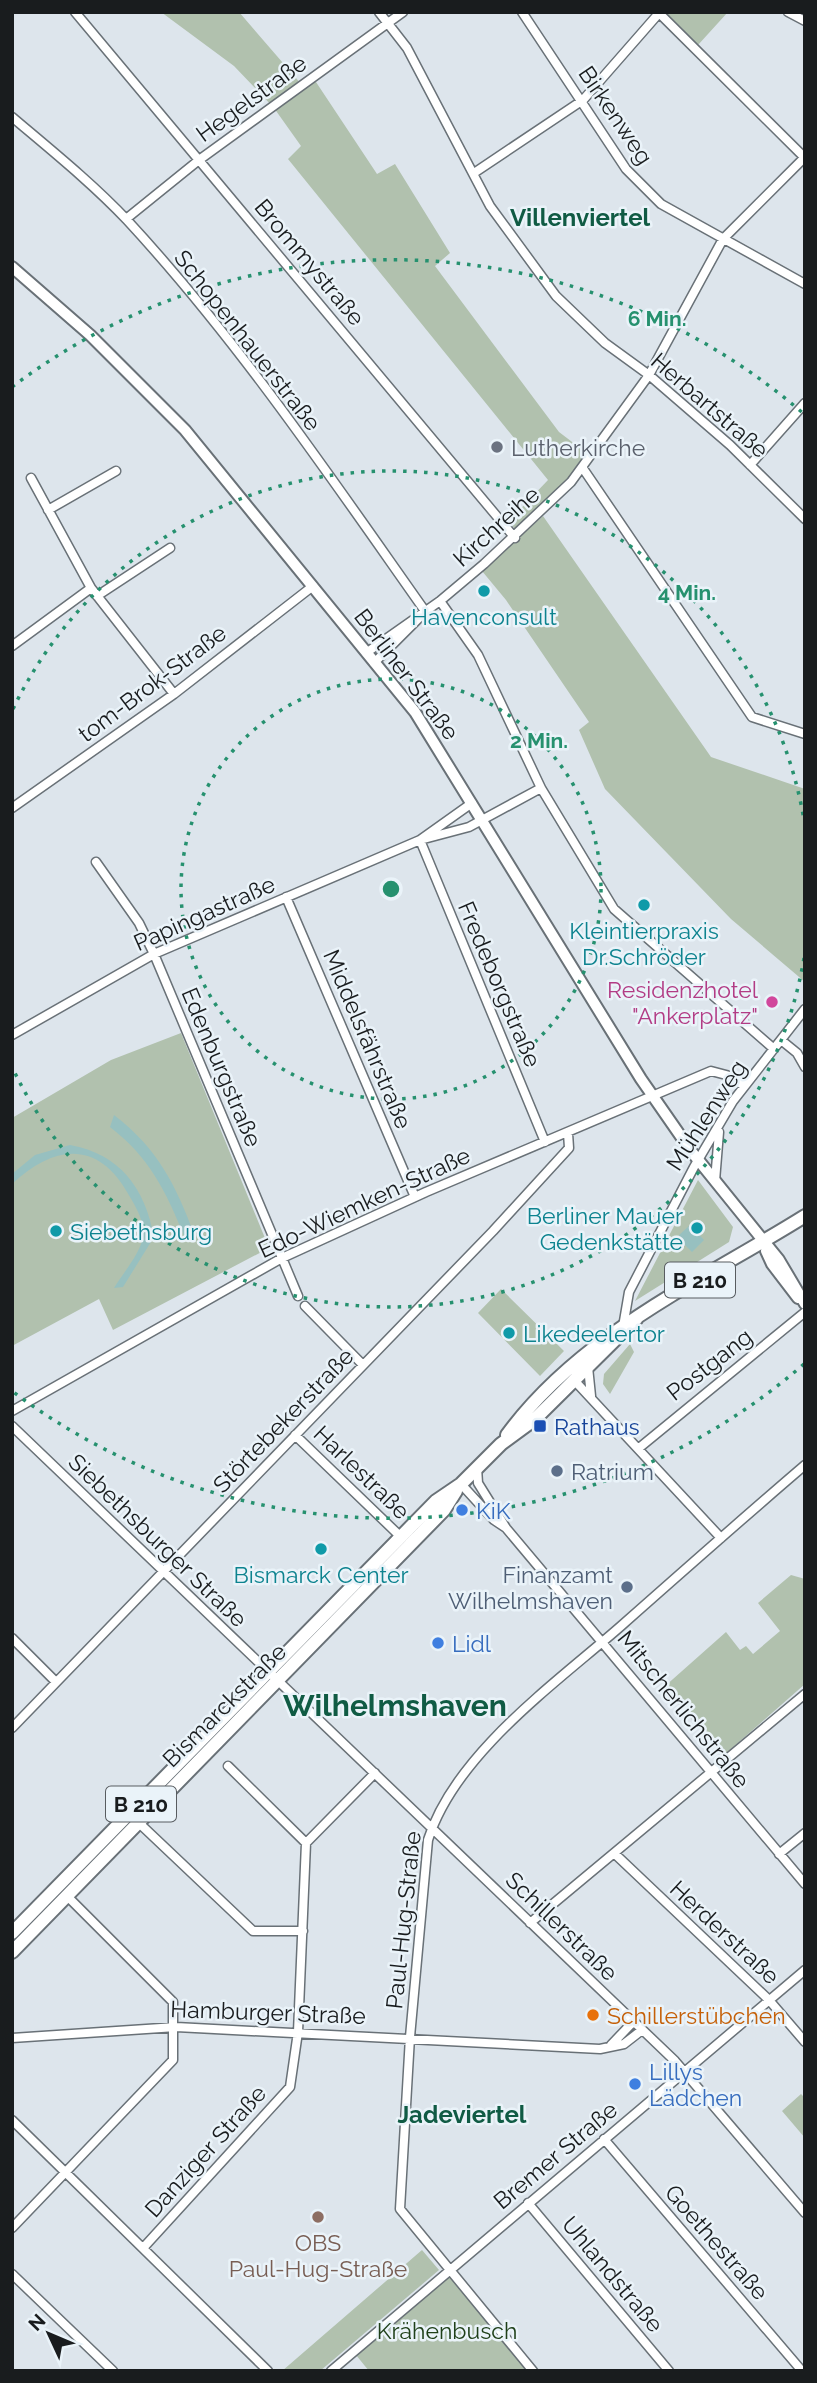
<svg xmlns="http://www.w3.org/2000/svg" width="817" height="2383" viewBox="0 0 817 2383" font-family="Raleway,sans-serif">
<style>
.green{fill:#b1c1ae}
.water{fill:#97c0c0}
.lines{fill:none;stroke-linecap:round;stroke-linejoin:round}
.minor-casing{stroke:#697177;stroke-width:11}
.secondary-casing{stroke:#697177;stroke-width:14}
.primary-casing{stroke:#697177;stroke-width:16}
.minor{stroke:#fff;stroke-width:8}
.secondary{stroke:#fff;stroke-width:10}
.primary{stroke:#fff;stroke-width:12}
.ring{fill:none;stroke:#26916f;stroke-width:3.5;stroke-dasharray:3.5 7}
.worship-dot{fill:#6b7280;stroke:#eaf3f9;stroke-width:2.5}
.culture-dot{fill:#0f9aa8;stroke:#eaf3f9;stroke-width:2.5}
.hotel-dot{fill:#d1479c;stroke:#eaf3f9;stroke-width:2.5}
.transit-dot{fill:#1a4fb4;stroke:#eaf3f9;stroke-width:2.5}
.service-dot{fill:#5c6f8a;stroke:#eaf3f9;stroke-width:2.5}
.shop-dot{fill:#3f7fe0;stroke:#eaf3f9;stroke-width:2.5}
.food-dot{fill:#e8710a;stroke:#eaf3f9;stroke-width:2.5}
.education-dot{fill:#8d6e63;stroke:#eaf3f9;stroke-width:2.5}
.labels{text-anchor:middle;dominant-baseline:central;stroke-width:5;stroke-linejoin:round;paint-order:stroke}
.shield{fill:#eaf3f9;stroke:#585c60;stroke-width:2}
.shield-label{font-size:21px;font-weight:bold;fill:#191c1e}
.street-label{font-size:23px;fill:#191c1e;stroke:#eaf3f9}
.worship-label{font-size:23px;fill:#5b616d;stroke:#eaf3f9;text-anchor:start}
.culture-label{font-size:23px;fill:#0d838f;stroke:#eaf3f9}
.hotel-label{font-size:23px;fill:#b23c85;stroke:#eaf3f9;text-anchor:end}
.transit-label{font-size:23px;fill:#164399;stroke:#eaf3f9;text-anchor:start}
.service-label{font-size:23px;fill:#4e5e75;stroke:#eaf3f9;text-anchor:start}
.shop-label{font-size:23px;fill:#366cbe;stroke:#eaf3f9;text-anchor:start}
.food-label{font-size:23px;fill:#c56008;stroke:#eaf3f9;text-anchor:start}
.education-label{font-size:23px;fill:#785e54;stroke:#eaf3f9}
.park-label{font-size:23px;fill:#1f4019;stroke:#eaf3f9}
.neighbourhood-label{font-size:24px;font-weight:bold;fill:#105b44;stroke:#eaf3f9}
.district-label{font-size:30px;font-weight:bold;fill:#105b44;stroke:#eaf3f9}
.centre{fill:#26916f;stroke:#eaf3f9;stroke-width:3.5}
.ring-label{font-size:21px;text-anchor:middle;font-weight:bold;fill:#26916f;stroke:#eaf3f9;stroke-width:5;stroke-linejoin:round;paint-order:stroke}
</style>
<rect width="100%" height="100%" fill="#dde5ec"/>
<path class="green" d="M 161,12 L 239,12 L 302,85 L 314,79 L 377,174 L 395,164 L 450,253 L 435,266 L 559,432 L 588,454 L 568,480 L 517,532 L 509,521 L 548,480 L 288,159 L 301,146 L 274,108 L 234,66 Z
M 665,12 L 728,12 L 698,45 Z
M 543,516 L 711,757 L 805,789 L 805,982 L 731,919 L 605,789 L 579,730 L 589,722 L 506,600 L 482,571 Z
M 181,1033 L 269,1248 L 113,1330 L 99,1299 L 12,1346 L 12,1118 L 111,1060 Z
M 698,1180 L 733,1227 L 729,1242 L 635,1301 Z
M 501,1289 L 564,1351 L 540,1376 L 478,1313 Z
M 630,1344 L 634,1352 L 610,1394 L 603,1384 L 604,1374 Z
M 791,1575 L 805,1579 L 805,1684 L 723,1756 L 664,1687 L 726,1632 L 740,1650 L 746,1646 L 753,1654 L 780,1631 L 758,1603 Z
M 801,2094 L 805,2098 L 805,2138 L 782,2111 Z
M 422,2250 L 439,2270 L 320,2371 L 282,2371 Z
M 453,2273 L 533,2371 L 369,2371 L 356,2355 Z"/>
<path class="water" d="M 114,1115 C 159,1150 175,1184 195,1236 L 184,1236 C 166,1191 149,1157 110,1127 Z
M 70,1145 C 120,1154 145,1188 154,1237 L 123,1287 L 114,1288 C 123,1273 140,1254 143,1237 C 145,1223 137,1209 130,1197 C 100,1140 55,1143 12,1184 L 12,1174 L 35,1155 Z
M 690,1225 L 704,1240 L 692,1252 L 677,1237 Z"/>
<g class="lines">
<defs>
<path id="minor" d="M 75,12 L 515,538
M 379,12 L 407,48 L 490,206 L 556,296 L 605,343 L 649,375 L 730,445 L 805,519
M 522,12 L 626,169 L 661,204 L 805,284
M 788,12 L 805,21
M 659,13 L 804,157
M 12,117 C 51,150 92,183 127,220 C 238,340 331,478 425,611
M 474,173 L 583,100 L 660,12
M 126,219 L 199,160 L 403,12
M 750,465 L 805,403
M 582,467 L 752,717 L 805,734
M 31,478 L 91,588 L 174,694
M 48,510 L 116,471
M 97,596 L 170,548
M 440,601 L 478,655 L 541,788 L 614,909 L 774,1049
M 12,646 L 91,588
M 366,653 L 440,601 L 484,564 L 571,482 L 649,375 L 723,239 L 805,157
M 374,663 L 419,618
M 472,803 L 420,840 L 545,1142
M 12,808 L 174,694 L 313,586
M 96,862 L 139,923 L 154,954 L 298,1296
M 286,897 L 415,1197
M 12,1035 L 154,954 L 420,840 L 469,827 L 541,788
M 781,1040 L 797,1053 L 805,1067
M 715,1181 L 719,1132
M 305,1306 L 363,1365
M 623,1327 L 629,1292 L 694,1167 L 733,1101 L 805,1009
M 588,1367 L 591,1396
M 573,1379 L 721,1538
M 12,1411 L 282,1258 L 426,1192 L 711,1071 L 730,1076 L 744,1086
M 12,1426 L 675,2061 L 805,2213
M 295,1435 L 401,1537
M 639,1448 L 805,1312
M 477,1468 L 478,1483 L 506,1528 L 805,1884
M 461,1484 L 494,1520 L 506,1528
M 12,1638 L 56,1682
M 12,1728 L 493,1231 L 569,1148 L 568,1133
M 228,1766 L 306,1843
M 139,1823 L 253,1931 L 303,1931
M 615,1854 L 769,2000 L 805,2042
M 779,1854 L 805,1833
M 530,1923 L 805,1694
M 12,2038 L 176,2027 L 600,2049 L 624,2044 L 642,2030
M 611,2045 L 633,2022
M 12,2120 L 268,2371
M 604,2139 L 802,2371
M 528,2203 L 669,2371
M 12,2228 L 173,2060 L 173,2002 L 67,1896
M 144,2247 L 290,2087 L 298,2032 L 306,1843 L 375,1773
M 12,2274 L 113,2371
M 331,2371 L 805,1970
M 533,2371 L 400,2209 L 410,2037 L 428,1840 C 455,1754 556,1683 621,1626 C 682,1572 743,1518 805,1465"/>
<path id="secondary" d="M 12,267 L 90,335 L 185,430 L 415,712 L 641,1079 L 691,1151 L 779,1260 L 805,1304
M 766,1251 L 772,1264 L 798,1298"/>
<path id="primary" d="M 507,1435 C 581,1334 701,1281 805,1216
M 12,1933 L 436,1501 L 461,1484 L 501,1444 L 535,1419 L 637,1318
M 12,1952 L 444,1510 L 456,1491"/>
</defs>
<use href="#minor" class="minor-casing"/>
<use href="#secondary" class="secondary-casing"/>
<use href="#primary" class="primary-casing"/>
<use href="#minor" class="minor"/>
<use href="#secondary" class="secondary"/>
<use href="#primary" class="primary"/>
</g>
<g class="ring">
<circle cx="391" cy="889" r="210"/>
<path d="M804 958A419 419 0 0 1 13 1069M13 709A419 419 0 0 1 804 820"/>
<path d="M804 1364A629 629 0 0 1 12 1391M12 387A629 629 0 0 1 804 414"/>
</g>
<circle class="worship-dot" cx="497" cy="447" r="7"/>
<g class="culture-dot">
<circle cx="484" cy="591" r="7"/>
<circle cx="644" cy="905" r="7"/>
<circle cx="697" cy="1228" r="7"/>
<circle cx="56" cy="1231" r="7"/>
<circle cx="509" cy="1333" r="7"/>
<circle cx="321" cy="1549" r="7"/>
</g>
<circle class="hotel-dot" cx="772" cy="1002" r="7"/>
<rect class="transit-dot" x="533" y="1419" width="14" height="14" rx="3.5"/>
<g class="service-dot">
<circle cx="557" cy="1471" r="7"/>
<circle cx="627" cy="1587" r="7"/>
</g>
<g class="shop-dot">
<circle cx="462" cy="1510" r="7"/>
<circle cx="438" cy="1643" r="7"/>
<circle cx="635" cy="2084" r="7"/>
</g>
<circle class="food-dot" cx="593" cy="2015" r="7"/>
<circle class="education-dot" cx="318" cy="2217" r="7"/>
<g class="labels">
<g class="shield">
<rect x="665" y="1262.5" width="70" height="35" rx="5"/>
<rect x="106" y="1786.5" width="70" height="35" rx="5"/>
</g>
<g class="shield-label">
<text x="700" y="1280">B 210</text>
<text x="141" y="1804">B 210</text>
</g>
<g class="street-label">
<text transform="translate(251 98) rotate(-36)">Hegelstraße</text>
<text transform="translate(616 115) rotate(56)">Birkenweg</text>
<text transform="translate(310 262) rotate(50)">Brommystraße</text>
<text transform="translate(248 340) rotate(52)">Schopenhauerstraße</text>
<text transform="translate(710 405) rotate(41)">Herbartstraße</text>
<text transform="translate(496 526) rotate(-42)">Kirchreihe</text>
<text transform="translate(407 674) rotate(53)">Berliner Straße</text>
<text transform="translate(152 683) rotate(-37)">tom-Brok-Straße</text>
<text transform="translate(204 913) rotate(-24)">Papingastraße</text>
<text transform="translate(500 984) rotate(67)">Fredeborgstraße</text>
<text transform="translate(368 1039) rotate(67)">Middelsfährstraße</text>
<text transform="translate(222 1067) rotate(67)">Edenburgstraße</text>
<text transform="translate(706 1115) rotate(-57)">Mühlenweg</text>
<text transform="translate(364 1202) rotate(-25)">Edo-Wiemken-Straße</text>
<text transform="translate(709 1364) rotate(-38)">Postgang</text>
<text transform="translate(283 1420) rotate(-46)">Störtebekerstraße</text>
<text transform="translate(362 1472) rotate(44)">Harlestraße</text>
<text transform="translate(158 1540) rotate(44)">Siebethsburger Straße</text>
<text transform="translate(224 1705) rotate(-45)">Bismarckstraße</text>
<text transform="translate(684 1709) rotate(51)">Mitscherlichstraße</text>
<text transform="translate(403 1920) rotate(-84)">Paul-Hug-Straße</text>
<text transform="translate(562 1926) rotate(44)">Schillerstraße</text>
<text transform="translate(725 1932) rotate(43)">Herderstraße</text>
<text transform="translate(268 2012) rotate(2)">Hamburger Straße</text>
<text transform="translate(205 2151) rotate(-48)">Danziger Straße</text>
<text transform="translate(555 2155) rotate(-40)">Bremer Straße</text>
<text transform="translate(717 2242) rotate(49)">Goethestraße</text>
<text transform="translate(613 2274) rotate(50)">Uhlandstraße</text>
</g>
<g class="worship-label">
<text x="511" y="447">Lutherkirche</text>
</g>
<g class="culture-label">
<text x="484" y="616">Havenconsult</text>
<text x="644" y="930">Kleintierpraxis<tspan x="644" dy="26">Dr.Schröder</tspan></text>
<text x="683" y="1215" text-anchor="end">Berliner Mauer<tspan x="683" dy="26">Gedenkstätte</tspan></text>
<text x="70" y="1231" text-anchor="start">Siebethsburg</text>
<text x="523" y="1333" text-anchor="start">Likedeelertor</text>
<text x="321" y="1574">Bismarck Center</text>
</g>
<g class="hotel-label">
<text x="758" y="989">Residenzhotel<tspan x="758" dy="26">"Ankerplatz"</tspan></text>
</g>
<g class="transit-label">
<text x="554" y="1426">Rathaus</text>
</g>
<g class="service-label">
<text x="571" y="1471">Ratrium</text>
<text x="613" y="1574" text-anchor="end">Finanzamt<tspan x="613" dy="26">Wilhelmshaven</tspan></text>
</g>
<g class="shop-label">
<text x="476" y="1510">KiK</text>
<text x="452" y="1643">Lidl</text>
<text x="649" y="2071">Lillys<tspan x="649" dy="26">Lädchen</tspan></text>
</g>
<g class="food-label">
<text x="607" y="2015">Schillerstübchen</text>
</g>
<g class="education-label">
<text x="318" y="2242">OBS<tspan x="318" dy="26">Paul-Hug-Straße</tspan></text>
</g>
<g class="park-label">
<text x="447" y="2330">Krähenbusch</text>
</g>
<g class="neighbourhood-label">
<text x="580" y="217">Villenviertel</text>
<text x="462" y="2114">Jadeviertel</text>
</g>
<g class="district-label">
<text x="395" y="1705">Wilhelmshaven</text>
</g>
</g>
<circle cx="391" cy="889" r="10" class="centre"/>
<g class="ring-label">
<text x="657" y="326">6 Min.</text>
<text x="687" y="600">4 Min.</text>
<text x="539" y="748">2 Min.</text>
</g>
<rect width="817" height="2383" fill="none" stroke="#191c1e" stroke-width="28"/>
<g transform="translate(49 2334) rotate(314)" stroke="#eaf3f9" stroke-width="5" paint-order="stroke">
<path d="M0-5L12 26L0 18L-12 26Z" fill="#191c1e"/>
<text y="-10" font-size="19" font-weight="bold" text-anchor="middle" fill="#191c1e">N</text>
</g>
</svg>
